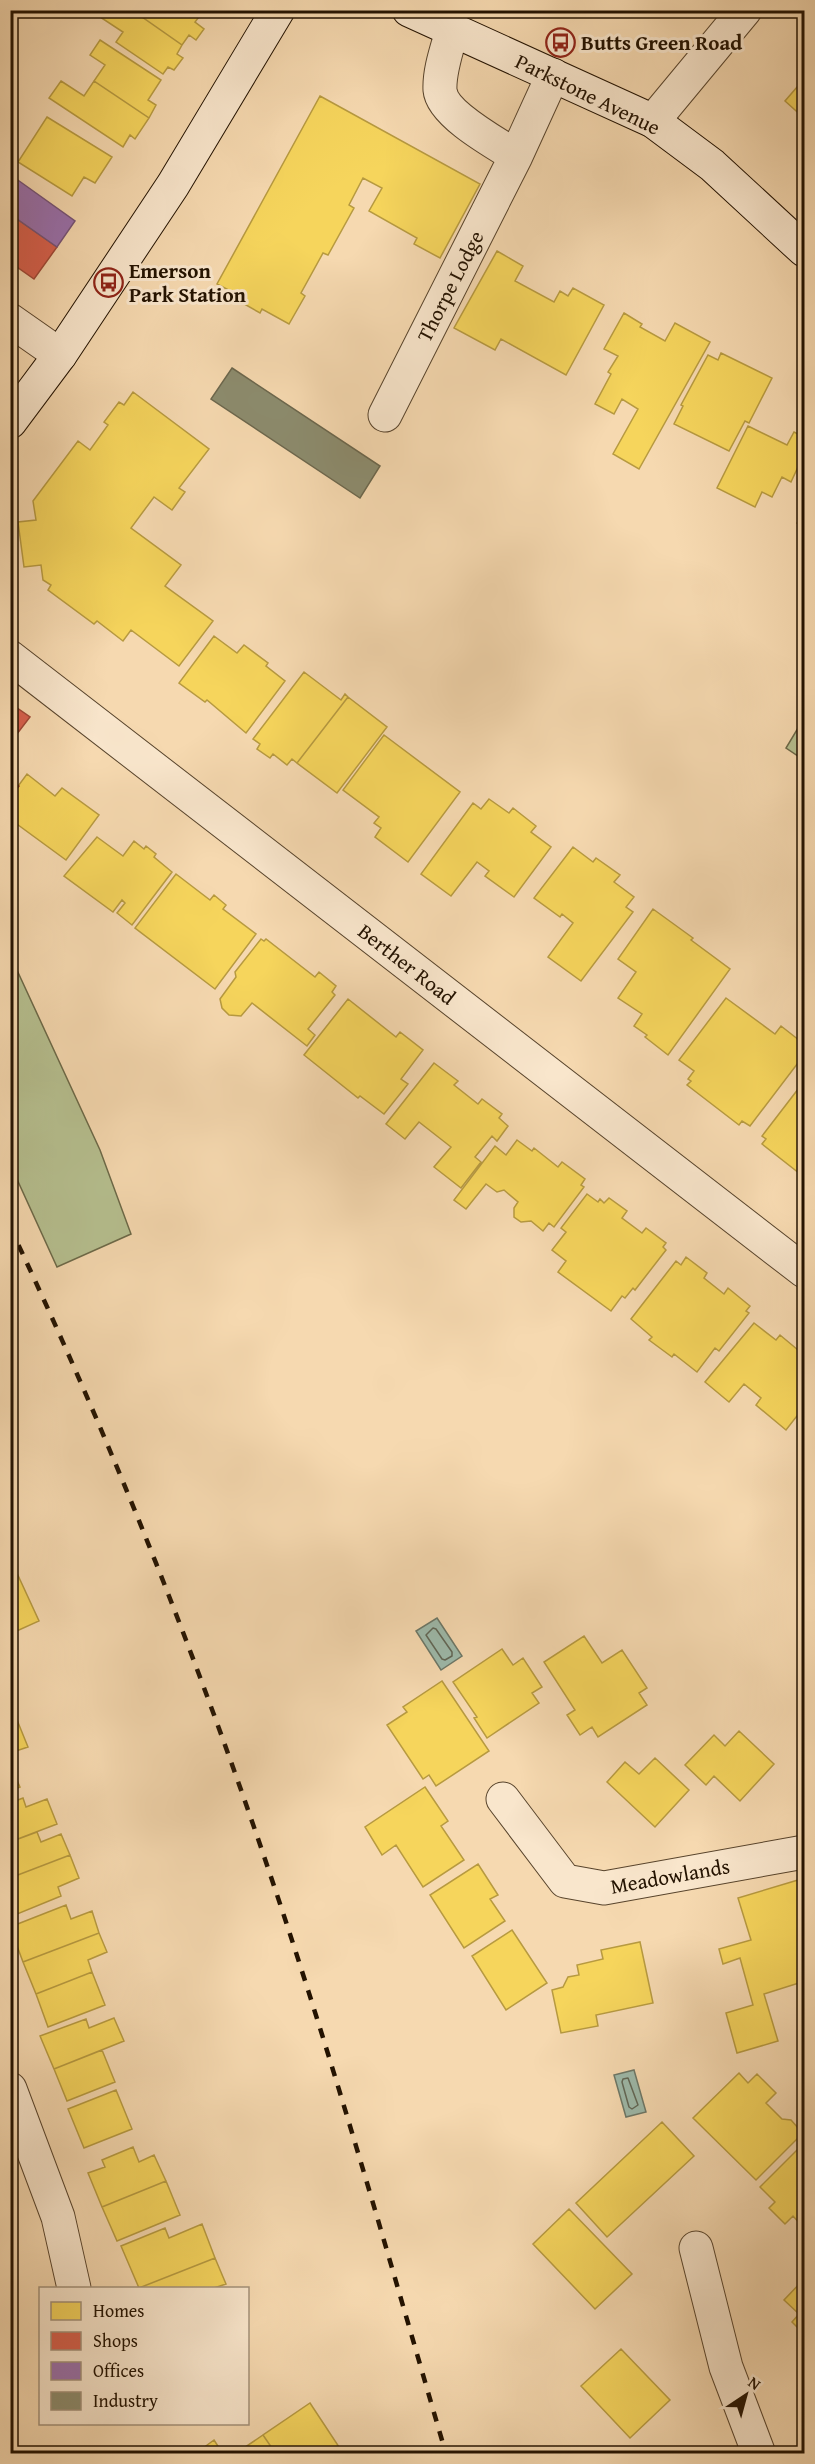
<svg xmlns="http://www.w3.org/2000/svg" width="815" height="2464" viewBox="0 0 815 2464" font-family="'Gentium Book Plus',serif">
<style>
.green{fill:#b6c090;stroke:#6c6948;stroke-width:1.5}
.water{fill:#9dbaab;stroke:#6c7767;stroke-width:1.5}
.homes{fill:#f6d55c;stroke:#b79a40;stroke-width:1.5}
.shops{fill:#d6604d;stroke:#a04936;stroke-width:1.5}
.offices{fill:#9970ab;stroke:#765478;stroke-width:1.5}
.industry{fill:#8c8c6e;stroke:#6c674d;stroke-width:1.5}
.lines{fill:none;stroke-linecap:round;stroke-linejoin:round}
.shore{stroke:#606656;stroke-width:1.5}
.street-casing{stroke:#58442c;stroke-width:35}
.secondary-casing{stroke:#231200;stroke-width:35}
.street{stroke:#f9e6cc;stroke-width:33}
.secondary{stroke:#f9e6cc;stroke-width:33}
.rail{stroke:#231200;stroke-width:4.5;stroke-dasharray:10 10;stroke-linecap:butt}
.labels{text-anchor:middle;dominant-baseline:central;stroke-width:6;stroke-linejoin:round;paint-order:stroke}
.poi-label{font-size:21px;font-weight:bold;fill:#231200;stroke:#f9e6cc;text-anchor:start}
.street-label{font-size:21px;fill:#231200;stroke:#f9e6cc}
</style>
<rect width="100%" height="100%" fill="#f6d9b0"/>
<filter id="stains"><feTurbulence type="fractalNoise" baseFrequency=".00333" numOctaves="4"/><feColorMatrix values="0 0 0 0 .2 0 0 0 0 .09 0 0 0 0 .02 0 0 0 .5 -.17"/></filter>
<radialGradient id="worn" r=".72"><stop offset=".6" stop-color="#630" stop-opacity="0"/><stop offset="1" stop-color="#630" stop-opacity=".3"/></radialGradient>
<path class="green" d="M 804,718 L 804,760 L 786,748 Z
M 10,955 L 100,1150 L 131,1234 L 57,1267 L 11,1166 Z"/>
<path class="water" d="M 437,1618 L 462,1656 L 441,1670 L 416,1631 Z
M 634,2070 L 646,2112 L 626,2117 L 614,2075 Z"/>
<path class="homes" d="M 100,10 L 132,10 L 182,45 L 177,54 L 183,58 L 174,70 L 168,67 L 163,74 L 116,42 L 123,32 L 97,15 Z
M 132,10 L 198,10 L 202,13 L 195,22 L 204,29 L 196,40 L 189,35 L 182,45 Z
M 100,40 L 161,80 L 148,100 L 156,105 L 149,118 L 94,81 L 105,65 L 90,55 Z
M 804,79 L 804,118 L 785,101 Z
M 61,81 L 84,96 L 94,81 L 149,118 L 135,139 L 130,135 L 123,147 L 49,98 Z
M 320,96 L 480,184 L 440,258 L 414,244 L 417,238 L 369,211 L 382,188 L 363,178 L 349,205 L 354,208 L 328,255 L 323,253 L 301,293 L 305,296 L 289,324 L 262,309 L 260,313 L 239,301 L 242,297 L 217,284 Z
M 47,117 L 112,157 L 95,183 L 84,177 L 72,196 L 18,162 Z
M 497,251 L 523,266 L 515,281 L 554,302 L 560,291 L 568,296 L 573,288 L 604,305 L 566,375 L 501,339 L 495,350 L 454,328 Z
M 624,313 L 642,324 L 640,327 L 665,341 L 675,323 L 710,342 L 639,469 L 613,454 L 638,409 L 622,399 L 614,414 L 595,404 L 611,374 L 608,372 L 618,356 L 604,349 Z
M 721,353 L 772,378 L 749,423 L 745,421 L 729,451 L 674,424 L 683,406 L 681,405 L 708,355 L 718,360 Z
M 133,392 L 209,449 L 179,488 L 185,492 L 172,510 L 154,497 L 131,528 L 181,565 L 165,586 L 213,621 L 179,666 L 131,630 L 123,641 L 97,621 L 94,624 L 48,590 L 51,585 L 43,580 L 41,565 L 24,567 L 18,522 L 36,520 L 33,501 L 78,441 L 90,450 L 108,425 L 104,422 L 119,402 L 124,405 Z
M 748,426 L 787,445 L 794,432 L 804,437 L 804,454 L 791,482 L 782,477 L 772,497 L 762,492 L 755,507 L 717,488 Z
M 804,512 L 804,529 L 797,523 Z
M 214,636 L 237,653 L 244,645 L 268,663 L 266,666 L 285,681 L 246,733 L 207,700 L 205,702 L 179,683 Z
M 304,672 L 341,700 L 345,694 L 348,697 L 297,763 L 292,759 L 287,765 L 273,754 L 270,758 L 257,749 L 260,744 L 253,739 Z
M 348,697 L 387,727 L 337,793 L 297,763 Z
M 384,735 L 460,792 L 408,862 L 375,837 L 381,828 L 374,823 L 379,817 L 343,790 Z
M 27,774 L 55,796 L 62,788 L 99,815 L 66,860 L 14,822 L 10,827 L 10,797 Z
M 489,799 L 509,813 L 513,808 L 536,826 L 531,832 L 551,847 L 514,897 L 485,876 L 489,871 L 477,862 L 451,896 L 421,874 L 473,803 L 481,809 Z
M 97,837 L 123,856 L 134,841 L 144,849 L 146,846 L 156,854 L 154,857 L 172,872 L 132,925 L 117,913 L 125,903 L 122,900 L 113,912 L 64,876 Z
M 573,847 L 593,862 L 596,858 L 620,875 L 614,882 L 634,897 L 626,907 L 633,912 L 581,981 L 548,957 L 573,923 L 562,914 L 560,917 L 534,898 Z
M 176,874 L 210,900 L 214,895 L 226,905 L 223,909 L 256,934 L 215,989 L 135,928 Z
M 653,909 L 693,938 L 691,940 L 730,969 L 668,1055 L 645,1037 L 647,1035 L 634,1026 L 642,1014 L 618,998 L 636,972 L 618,959 Z
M 261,939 L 264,941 L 266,939 L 315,977 L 319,972 L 336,986 L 332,992 L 335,995 L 308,1029 L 315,1035 L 307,1046 L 252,1003 L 241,1016 L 229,1015 L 222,1008 L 220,999 L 236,977 L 235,972 Z
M 726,998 L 775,1034 L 781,1026 L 804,1044 L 804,1055 L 750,1126 L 742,1121 L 739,1125 L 687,1085 L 691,1081 L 688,1079 L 694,1071 L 679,1060 Z
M 348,999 L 396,1037 L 400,1032 L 423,1050 L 401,1079 L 408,1084 L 384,1114 L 360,1096 L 358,1098 L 304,1055 Z
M 434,1063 L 458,1081 L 454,1085 L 478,1104 L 482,1099 L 502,1114 L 499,1118 L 508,1126 L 497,1141 L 492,1136 L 475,1157 L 481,1162 L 461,1188 L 434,1167 L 451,1147 L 419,1122 L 405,1139 L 386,1124 Z
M 802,1084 L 804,1086 L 804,1177 L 762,1144 L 766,1139 L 762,1136 Z
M 517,1140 L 532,1151 L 534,1148 L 558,1167 L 562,1162 L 585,1179 L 581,1185 L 584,1187 L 554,1227 L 549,1223 L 543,1231 L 531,1221 L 521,1222 L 514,1217 L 514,1208 L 518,1202 L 504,1190 L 497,1192 L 486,1184 L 466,1209 L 454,1200 L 495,1146 L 506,1155 Z
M 587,1194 L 598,1202 L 600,1199 L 604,1203 L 609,1198 L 627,1211 L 622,1218 L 642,1233 L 646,1228 L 666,1243 L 663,1247 L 666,1250 L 635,1290 L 633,1288 L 625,1298 L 622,1296 L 611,1311 L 558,1272 L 566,1261 L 552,1250 L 566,1232 L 561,1228 Z
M 686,1257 L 707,1273 L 704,1278 L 724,1294 L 728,1288 L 750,1306 L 746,1311 L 749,1313 L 719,1351 L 715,1348 L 697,1372 L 674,1354 L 672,1357 L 649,1340 L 652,1337 L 631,1319 L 676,1261 L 681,1265 Z
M 754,1323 L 776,1340 L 780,1335 L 804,1355 L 804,1407 L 786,1430 L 756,1405 L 761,1398 L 744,1384 L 729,1402 L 705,1382 Z
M 10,1558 L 39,1621 L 10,1634 Z
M 584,1636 L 602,1663 L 622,1650 L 647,1688 L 639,1693 L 647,1705 L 598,1737 L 592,1727 L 580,1735 L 567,1715 L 575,1710 L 544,1662 Z
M 502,1649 L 513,1665 L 523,1658 L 542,1687 L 532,1693 L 539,1703 L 487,1738 L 474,1718 L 477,1717 L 453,1682 Z
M 442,1681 L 489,1751 L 436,1786 L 429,1775 L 423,1779 L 387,1725 L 407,1712 L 403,1707 Z
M 15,1715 L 28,1747 L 10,1753 L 10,1716 Z
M 739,1731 L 774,1764 L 740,1801 L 714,1776 L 706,1785 L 685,1765 L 714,1735 L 725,1746 Z
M 655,1758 L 689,1790 L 655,1827 L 607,1782 L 625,1762 L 639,1774 Z
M 10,1765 L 20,1787 L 10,1791 Z
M 425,1787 L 448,1821 L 441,1826 L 464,1860 L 423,1887 L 396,1845 L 382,1855 L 365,1827 Z
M 23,1798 L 26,1807 L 47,1799 L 57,1824 L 10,1842 L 10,1803 Z
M 37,1832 L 41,1842 L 61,1834 L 70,1855 L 10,1878 L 10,1842 Z
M 70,1855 L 79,1878 L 58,1887 L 61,1896 L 10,1917 L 10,1878 Z
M 478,1864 L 498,1895 L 490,1899 L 505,1921 L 464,1948 L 430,1895 Z
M 798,1880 L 804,1903 L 804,1968 L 798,1970 L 802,1982 L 764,1994 L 778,2041 L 737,2053 L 726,2013 L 753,2005 L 740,1958 L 723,1964 L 719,1949 L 751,1940 L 738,1898 Z
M 66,1905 L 71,1919 L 92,1911 L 99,1933 L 23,1962 L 10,1927 Z
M 512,1930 L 547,1983 L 506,2010 L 472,1956 Z
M 99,1933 L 107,1952 L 88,1960 L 92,1972 L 36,1994 L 23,1962 Z
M 640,1942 L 653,2003 L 596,2015 L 598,2026 L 561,2033 L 552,1990 L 563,1987 L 568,1977 L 579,1975 L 577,1965 L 603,1959 L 601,1950 Z
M 92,1972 L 105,2005 L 48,2027 L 36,1994 Z
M 114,2018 L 124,2041 L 54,2069 L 40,2036 L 86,2019 L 89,2028 Z
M 102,2050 L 115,2082 L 67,2101 L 54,2069 Z
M 739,2073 L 748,2083 L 757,2074 L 776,2093 L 766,2103 L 782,2119 L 791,2120 L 799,2129 L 798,2138 L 756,2180 L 693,2118 Z
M 116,2090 L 132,2129 L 84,2148 L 68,2109 Z
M 662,2122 L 694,2156 L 607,2237 L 576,2203 Z
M 804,2143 L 804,2228 L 793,2216 L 785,2224 L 769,2208 L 775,2202 L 760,2187 Z
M 133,2147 L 139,2162 L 154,2155 L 166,2181 L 102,2207 L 88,2173 L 105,2167 L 102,2160 Z
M 166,2181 L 180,2215 L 117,2241 L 102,2207 Z
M 569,2209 L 632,2274 L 595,2309 L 533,2244 Z
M 202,2224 L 215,2258 L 139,2288 L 121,2246 L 165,2228 L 169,2238 Z
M 215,2258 L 226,2284 L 214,2288 L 139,2288 Z
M 804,2279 L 804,2334 L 792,2322 L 799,2314 L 784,2300 Z
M 621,2349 L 670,2400 L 630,2438 L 581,2386 Z
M 310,2403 L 343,2453 L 276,2454 L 263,2435 Z
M 263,2435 L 276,2454 L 235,2454 Z
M 214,2440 L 223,2454 L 195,2454 Z"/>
<path class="shops" d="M 10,214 L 57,247 L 34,279 L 10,262 Z
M 10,703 L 30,717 L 10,743 Z
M 10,779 L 19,786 L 10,797 Z"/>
<path class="offices" d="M 15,178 L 75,221 L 57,247 L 10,214 L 10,184 Z"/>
<path class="industry" d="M 232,368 L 380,466 L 360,498 L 211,399 Z"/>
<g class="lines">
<path class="shore" d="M 433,1628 L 436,1629 L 452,1652 L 452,1656 L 445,1660 L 442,1659 L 426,1635 Z
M 628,2078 L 638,2105 L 632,2109 L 629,2107 L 622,2082 L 623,2079 Z"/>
<defs>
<path id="street" d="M 452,31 C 447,49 439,71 440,90 C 442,114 497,144 516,156
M 653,121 L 745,10
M 10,320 L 60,355
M 385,415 L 516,156 L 553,75
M 10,657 L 804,1271
M 503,1799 L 565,1881 L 604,1888 L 804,1852
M 10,2089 L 58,2217 L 74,2288
M 696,2248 L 726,2367 L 759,2454"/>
<path id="secondary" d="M 409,10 L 653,121 L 712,165 L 804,250
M 10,422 L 60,355 L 173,185 L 278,10"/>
</defs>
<use href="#street" class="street-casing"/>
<use href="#secondary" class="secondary-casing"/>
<use href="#street" class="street"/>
<use href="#secondary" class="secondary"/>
<path class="rail" d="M 10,1227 C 109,1436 195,1652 269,1871 C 334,2063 389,2258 446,2454"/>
</g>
<defs>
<symbol id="bus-ring" viewBox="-11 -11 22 22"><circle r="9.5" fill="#f9e6cc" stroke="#8f2418" stroke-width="1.5"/><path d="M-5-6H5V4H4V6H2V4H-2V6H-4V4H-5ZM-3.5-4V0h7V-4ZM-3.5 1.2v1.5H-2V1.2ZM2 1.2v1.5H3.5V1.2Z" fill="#8f2418"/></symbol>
</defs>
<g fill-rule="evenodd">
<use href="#bus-ring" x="544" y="26" width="33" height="33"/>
<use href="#bus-ring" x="92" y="266" width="33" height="33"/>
</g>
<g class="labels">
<g class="poi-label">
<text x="581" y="42">Butts Green Road</text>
<text x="129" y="270">Emerson<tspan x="129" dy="24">Park Station</tspan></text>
</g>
<g class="street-label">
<text transform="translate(588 94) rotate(26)">Parkstone Avenue</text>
<text transform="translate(450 286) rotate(-63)">Thorpe Lodge</text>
<text transform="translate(407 964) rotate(38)">Berther Road</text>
<text transform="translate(670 1876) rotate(-10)">Meadowlands</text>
</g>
</g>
<rect width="815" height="2464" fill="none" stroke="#f6d9b0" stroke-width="36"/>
<rect x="12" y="12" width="791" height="2440" fill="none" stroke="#231200" stroke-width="3"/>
<rect x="18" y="18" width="779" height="2428" fill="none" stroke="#231200" stroke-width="1.5"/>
<rect x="39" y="2287" width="210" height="138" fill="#f9e6cc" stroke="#a3917a" stroke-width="1.5"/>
<rect x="51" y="2302" width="30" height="18" fill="#f6d55c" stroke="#a3917a" stroke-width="1.5"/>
<text x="93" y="2317" font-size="18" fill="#231200">Homes</text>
<rect x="51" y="2332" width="30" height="18" fill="#d6604d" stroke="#a3917a" stroke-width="1.5"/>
<text x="93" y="2347" font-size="18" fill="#231200">Shops</text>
<rect x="51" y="2362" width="30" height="18" fill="#9970ab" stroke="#a3917a" stroke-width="1.5"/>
<text x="93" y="2377" font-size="18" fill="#231200">Offices</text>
<rect x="51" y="2392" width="30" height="18" fill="#8c8c6e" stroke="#a3917a" stroke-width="1.5"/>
<text x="93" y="2407" font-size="18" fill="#231200">Industry</text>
<g transform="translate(746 2395) rotate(36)" stroke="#f9e6cc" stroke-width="4.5" paint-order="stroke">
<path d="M0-4.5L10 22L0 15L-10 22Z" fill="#231200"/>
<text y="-9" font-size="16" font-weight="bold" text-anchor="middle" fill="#231200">N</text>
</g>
<rect width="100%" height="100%" filter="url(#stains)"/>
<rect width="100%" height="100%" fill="url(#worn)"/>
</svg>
